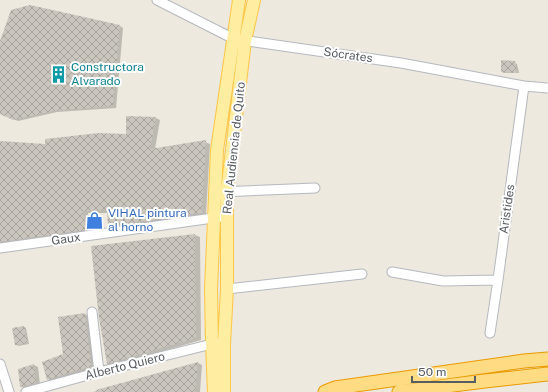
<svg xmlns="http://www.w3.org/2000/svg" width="548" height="392" viewBox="0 0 548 392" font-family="'Public Sans',sans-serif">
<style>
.shadow{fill:#0003}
.building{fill:url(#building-cross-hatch)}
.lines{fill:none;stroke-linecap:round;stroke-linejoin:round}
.minor-casing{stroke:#b5b8be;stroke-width:11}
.major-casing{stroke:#ffc546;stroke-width:14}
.highway-casing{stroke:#ec9a00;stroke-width:15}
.minor{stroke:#fff;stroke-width:9}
.major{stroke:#ffeda2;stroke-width:12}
.highway{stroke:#ffdb84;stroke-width:13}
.labels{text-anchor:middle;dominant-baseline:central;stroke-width:4;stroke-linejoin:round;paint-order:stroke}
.street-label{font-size:12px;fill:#585d62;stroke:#fff}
.culture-label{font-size:12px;fill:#0d838f;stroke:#fff;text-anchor:start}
.shop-label{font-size:12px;fill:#366cbe;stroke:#fff;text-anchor:start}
</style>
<defs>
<pattern id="building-cross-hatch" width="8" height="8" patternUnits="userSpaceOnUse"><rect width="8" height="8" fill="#cac6be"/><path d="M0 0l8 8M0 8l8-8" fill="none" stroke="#a7a49e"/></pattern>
</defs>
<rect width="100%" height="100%" fill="#ede9df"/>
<path class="shadow" d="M 120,26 L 123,28 L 116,108 L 57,112 L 18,121 L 0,113 L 0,44 Z
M 514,62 L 517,64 L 519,73 L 504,73 L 502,72 Z
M 156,118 L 160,120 L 155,149 L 205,142 L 210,144 L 206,215 L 113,228 L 109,225 L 108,213 L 88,213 L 89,232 L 0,247 L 0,142 L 46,145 L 127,135 Z
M 195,235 L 200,237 L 201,340 L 112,366 L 108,363 L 92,247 Z
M 85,314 L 90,317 L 96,368 L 53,382 L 48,379 L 64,355 Z
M 24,327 L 26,328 L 29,344 L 18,346 L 16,344 Z
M 198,363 L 202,365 L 200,392 L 93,392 Z
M 34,365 L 38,367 L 40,385 L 25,389 L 21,386 Z"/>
<path class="building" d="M 30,5 L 120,25 L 113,106 L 53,111 L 13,120 L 0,114 L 0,41 L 11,10 Z
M 501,60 L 515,61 L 517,73 L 501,72 Z
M 126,116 L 156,117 L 150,149 L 206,140 L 202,213 L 108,226 L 107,210 L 83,211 L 85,230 L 0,242 L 0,141 L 45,144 L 45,139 L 99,133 L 126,134 Z
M 195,234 L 196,338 L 107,364 L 99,318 L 91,246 Z
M 85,313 L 91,366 L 47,380 L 42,362 L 63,354 L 58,317 Z
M 24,326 L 28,343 L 15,345 L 12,328 Z
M 198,362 L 195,392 L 97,392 L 96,390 Z
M 34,364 L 36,383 L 20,387 L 18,369 Z"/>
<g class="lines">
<defs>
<path id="minor" d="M 157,0 L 234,39 L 401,63 L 524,86 L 548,88
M 221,192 L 315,188
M 0,248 L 220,217
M 392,272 L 443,281 L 498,280
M 227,289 L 362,274
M 92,312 L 99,372
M 490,333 L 498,280 L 524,86
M 0,364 L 9,392
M 26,392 L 99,372 L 212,344 L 218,344"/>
<path id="major" d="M 214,392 L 212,344 L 211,289 L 217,150 L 239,0
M 224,392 L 224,344 L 227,289 L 227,192 L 245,41 L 254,0"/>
<path id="highway" d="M 325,392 L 335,388 L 524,361 L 548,359
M 399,392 L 485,381 L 548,374"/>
</defs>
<use href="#minor" class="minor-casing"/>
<use href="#major" class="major-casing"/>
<use href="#highway" class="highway-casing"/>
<use href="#minor" class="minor"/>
<use href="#major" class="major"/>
<use href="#highway" class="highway"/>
</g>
<defs>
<symbol id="building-bare" viewBox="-9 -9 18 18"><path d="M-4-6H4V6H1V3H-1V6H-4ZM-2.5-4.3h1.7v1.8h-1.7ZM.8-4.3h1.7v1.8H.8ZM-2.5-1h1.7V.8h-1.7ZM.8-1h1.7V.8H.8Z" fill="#0f9aa8" stroke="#fff" stroke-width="2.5" paint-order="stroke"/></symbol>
<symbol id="shop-bare" viewBox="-9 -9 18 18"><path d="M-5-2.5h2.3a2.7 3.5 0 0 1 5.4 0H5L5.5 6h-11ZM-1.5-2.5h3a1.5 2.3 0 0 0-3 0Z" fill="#3f7fe0" stroke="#fff" stroke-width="2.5" paint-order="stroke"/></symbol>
</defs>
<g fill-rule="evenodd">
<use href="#building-bare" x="46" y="62" width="25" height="25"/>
<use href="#shop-bare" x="82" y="208" width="25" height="25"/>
</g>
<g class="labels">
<g class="street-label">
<text transform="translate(348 55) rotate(8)">Sócrates</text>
<text transform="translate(234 148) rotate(-84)">Real Audiencia de Quito</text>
<text transform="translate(507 209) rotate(-82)">Aristides</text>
<text transform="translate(66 239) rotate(-8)">Gaux</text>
<text transform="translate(125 366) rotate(-14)">Alberto Quiero</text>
</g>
<g class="culture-label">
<text x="71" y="67">Constructora<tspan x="71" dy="14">Alvarado</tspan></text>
</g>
<g class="shop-label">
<text x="108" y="213">VIHAL pintura<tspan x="108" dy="14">al horno</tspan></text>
</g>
</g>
<path d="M412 376v6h63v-6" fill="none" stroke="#585d62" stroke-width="2"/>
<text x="418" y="376" font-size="12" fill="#585d62" stroke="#ffffff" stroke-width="3" paint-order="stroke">50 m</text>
</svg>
